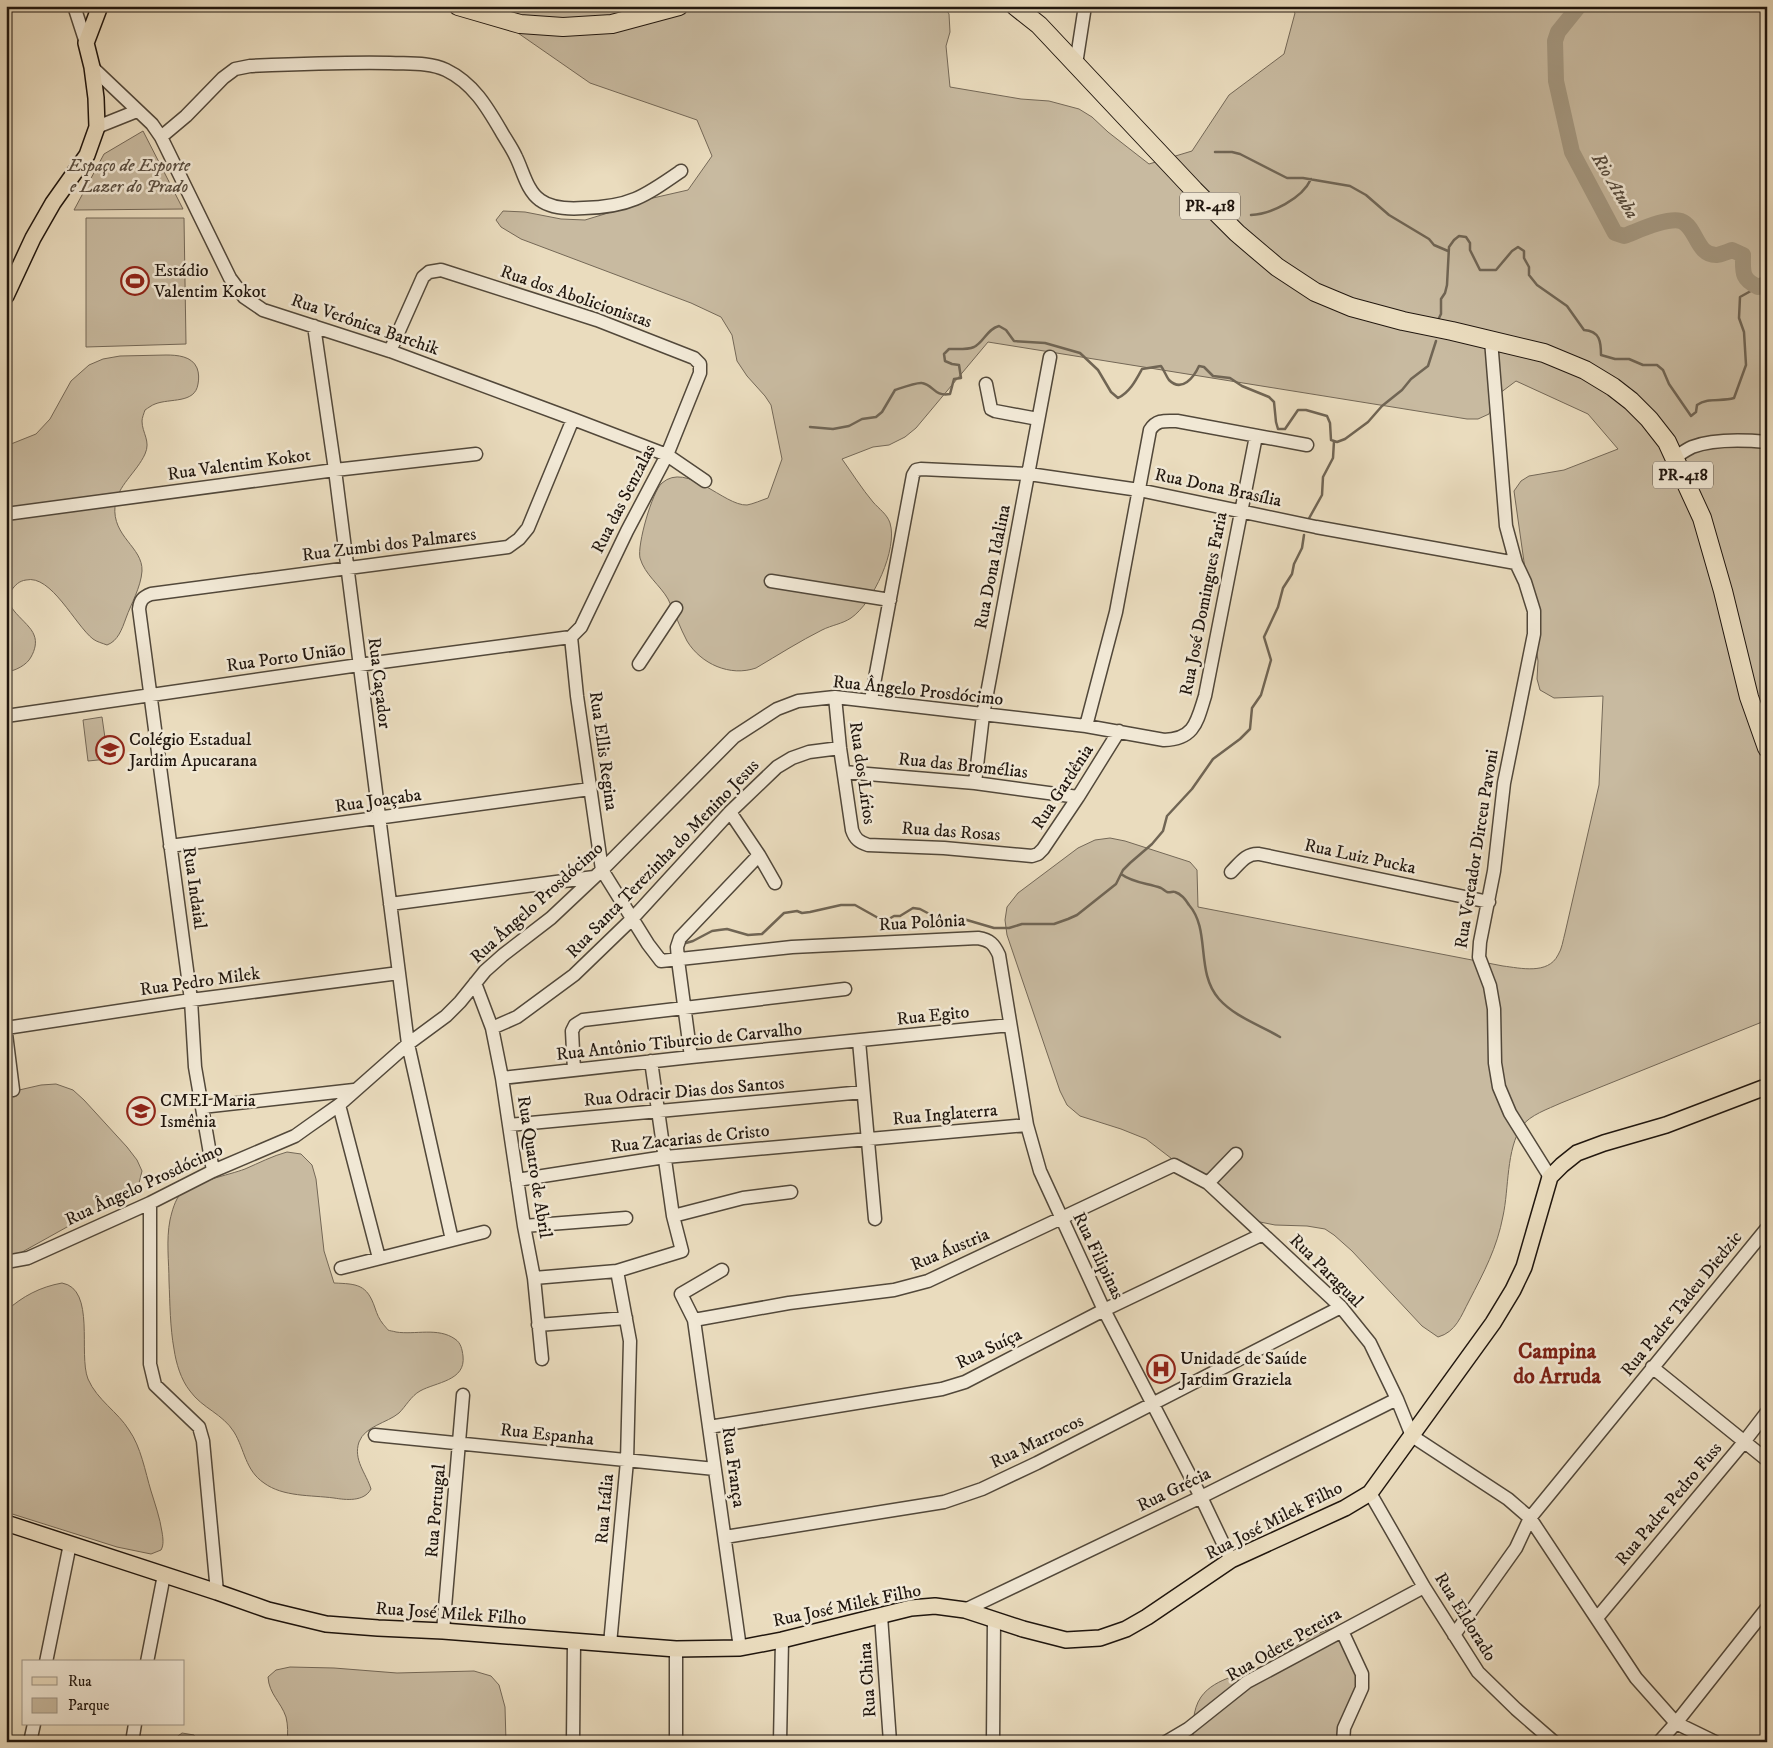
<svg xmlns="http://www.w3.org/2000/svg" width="1773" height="1748" viewBox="0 0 1773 1748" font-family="'IM FELL DW Pica',serif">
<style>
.green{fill:#c8baa0;stroke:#746857}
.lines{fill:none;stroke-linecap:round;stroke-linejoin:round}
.stream{stroke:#706554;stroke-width:2.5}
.river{stroke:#a59982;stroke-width:16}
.minor-casing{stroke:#52483a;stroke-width:15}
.major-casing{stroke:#20160e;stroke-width:18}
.highway-casing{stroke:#20160e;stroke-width:20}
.minor{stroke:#f1e8d5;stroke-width:12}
.major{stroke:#eadcbe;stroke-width:15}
.highway{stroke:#eadcbe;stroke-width:18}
.labels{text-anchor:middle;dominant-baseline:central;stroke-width:5;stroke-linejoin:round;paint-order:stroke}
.shield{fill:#f1e8d5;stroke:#5f554a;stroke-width:1}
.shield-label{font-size:16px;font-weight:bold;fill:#20160e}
.park-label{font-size:18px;font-style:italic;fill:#5b4f41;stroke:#f1e8d5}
.poi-label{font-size:18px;fill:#20160e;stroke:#f1e8d5;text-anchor:start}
.street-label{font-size:18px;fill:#20160e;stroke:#f1e8d5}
.water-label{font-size:19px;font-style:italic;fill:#554a3c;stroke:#f1e8d5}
.district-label{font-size:22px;font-weight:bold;fill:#7a1f14;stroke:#f1e8d5}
</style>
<rect width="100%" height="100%" fill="#eadcbe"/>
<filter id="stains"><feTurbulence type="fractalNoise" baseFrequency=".004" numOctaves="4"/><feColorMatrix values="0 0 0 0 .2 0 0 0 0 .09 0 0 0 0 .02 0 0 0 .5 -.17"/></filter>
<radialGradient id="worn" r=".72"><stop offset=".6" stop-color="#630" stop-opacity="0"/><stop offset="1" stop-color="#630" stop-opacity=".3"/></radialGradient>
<path class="green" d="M 479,6 L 944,6 L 949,14 L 950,32 L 946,46 L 950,87 L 1021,99 L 1049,101 L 1079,109 L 1092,117 L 1108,132 L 1149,164 L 1192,151 L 1229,95 L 1284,54 L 1295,13 L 1288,6 L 1767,6 L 1767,1020 L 1561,1103 C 1548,1109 1530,1115 1522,1126 C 1506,1149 1509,1189 1503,1216 C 1497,1248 1484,1272 1469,1301 C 1461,1316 1456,1332 1438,1337 L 1422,1326 L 1352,1251 L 1334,1235 L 1325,1229 L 1307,1226 L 1275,1225 L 1260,1222 L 1240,1211 L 1146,1139 L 1121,1129 L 1080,1116 L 1067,1105 L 1060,1091 L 1007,935 L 1005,920 L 1007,907 L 1018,893 L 1078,848 L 1095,840 L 1110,838 L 1125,841 L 1190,862 L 1197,870 L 1198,907 L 1503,966 C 1520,968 1548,975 1558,955 C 1562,949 1563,940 1565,933 L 1599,785 L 1603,696 L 1554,698 L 1540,690 L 1537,679 L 1538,661 L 1514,491 L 1521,481 L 1529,476 L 1564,470 L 1618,449 L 1588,414 L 1516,381 L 1496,396 L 1489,414 L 1478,419 L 1467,419 L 988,342 L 916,428 L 905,437 L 889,445 L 873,447 L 842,459 C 852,473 862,489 873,502 C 879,509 887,514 890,523 C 898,549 873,603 851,618 C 842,624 832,625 822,630 C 800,641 778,655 756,668 C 730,677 701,664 687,641 C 680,628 675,613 668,599 C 660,585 645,575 640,558 C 637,545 652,492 662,483 C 687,461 724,506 747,505 C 753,504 762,500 768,498 L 782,459 L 771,405 L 765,396 L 747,376 L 737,361 L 732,335 L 721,317 L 691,303 L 521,239 L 501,227 L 496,220 L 503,211 L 525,212 L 561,219 L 585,220 L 608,213 L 631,203 L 688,190 L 712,156 L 697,120 L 590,83 Z
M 143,131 L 183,209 L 74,210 L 104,154 Z
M 86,218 L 184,218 L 186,344 L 86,347 Z
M 166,355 C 177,355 192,356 197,368 C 199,373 199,379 198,384 C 195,404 170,398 155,404 C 152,405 148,408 145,410 C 144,413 142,418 142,421 C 142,433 151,441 145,454 C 137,472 117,486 115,506 C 112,537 143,547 142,571 C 141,587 131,604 126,618 C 122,629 118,641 107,645 C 102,643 97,642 93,639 C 75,625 51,574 26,580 C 19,581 15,585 11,591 C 0,607 29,621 34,635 C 37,642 35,650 31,657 C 27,665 15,671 6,672 L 6,446 L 36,434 L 50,419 L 71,381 L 89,365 L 103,359 L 120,356 Z
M 102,717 L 108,759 L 88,761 L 83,720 Z
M 56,1084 L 73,1090 L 84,1100 L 127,1147 L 137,1160 L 142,1171 L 139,1183 L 119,1198 L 6,1261 L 6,1093 L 41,1085 Z
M 287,1152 L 301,1154 L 312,1165 L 316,1179 L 324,1251 L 334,1283 C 357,1284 367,1284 375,1308 C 377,1314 379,1319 383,1324 C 384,1325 388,1330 388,1330 C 390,1331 393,1331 396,1332 C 415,1335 438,1327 455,1339 C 461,1343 462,1349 463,1356 C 466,1381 436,1382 420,1391 C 411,1396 406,1406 399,1413 C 387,1423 365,1426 359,1442 C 353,1460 366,1473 371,1489 C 364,1502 346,1500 334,1498 C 311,1495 283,1497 264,1483 C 245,1470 245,1450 234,1432 C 223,1414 202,1408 190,1391 C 181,1380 176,1363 174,1349 C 170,1327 170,1304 169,1281 C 169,1262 166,1240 170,1220 C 172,1211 175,1200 181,1193 C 193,1182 229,1175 245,1169 C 259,1163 272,1156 287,1152 Z
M 62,1283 C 96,1289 78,1354 88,1379 C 97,1400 118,1412 129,1430 C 141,1447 145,1471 151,1491 C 155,1504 160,1518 162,1532 C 163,1538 164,1545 161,1550 L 151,1554 L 117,1547 L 6,1512 L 6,1311 C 23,1296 40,1287 62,1283 Z
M 1334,1628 L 1346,1644 L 1361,1676 L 1351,1716 L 1349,1742 L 1193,1742 C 1193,1727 1192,1710 1201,1697 C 1216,1676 1246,1675 1266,1665 C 1290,1653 1308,1634 1334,1628 Z
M 290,1667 L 334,1668 L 397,1673 L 474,1671 L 491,1676 L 499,1685 L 505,1707 L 506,1742 L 287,1742 C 288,1734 288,1725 286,1717 C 281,1702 269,1694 268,1677 L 276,1670 Z
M 182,1733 L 194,1735 L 197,1742 L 170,1742 Z"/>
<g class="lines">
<path class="stream" d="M 1215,152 L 1232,152 L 1240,154 L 1287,178 L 1303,178 L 1350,186 L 1366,195 L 1389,215 L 1429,239 L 1434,245 L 1448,251
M 1251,215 C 1271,214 1302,199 1311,179
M 1437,322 L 1441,314 L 1441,299 L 1445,293 L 1447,285 L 1449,247 L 1454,240 L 1459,236 L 1466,237 L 1470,243 L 1470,250 L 1480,270 L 1496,270 L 1512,251 L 1518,247 L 1524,251 L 1524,258 L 1529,267 L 1529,275 L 1537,285 L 1567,306 L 1584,330 C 1600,331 1601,342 1601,355 L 1615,359 L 1629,359 L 1643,365 L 1657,365 L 1663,370 L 1669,384 L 1691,416 L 1696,412 L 1697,405 C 1708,397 1722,402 1734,398 L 1746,365 L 1744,332 L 1739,318 L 1740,297 L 1758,287
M 810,427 L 833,429 L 849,426 L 862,419 L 876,417 L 882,412 L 895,390 C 901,388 917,382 922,383 C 934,385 934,397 950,394 L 954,379 L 961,378 L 959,365 L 952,364 L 945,361 L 944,354 L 949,349 C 956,349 967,350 974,347 C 984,342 987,329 999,326 L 1006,330 L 1014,341 L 1045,343 L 1080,353 L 1098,370 L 1111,392 L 1118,398 C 1130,392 1136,380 1142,369 L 1161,366 C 1164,370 1166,376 1169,380 C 1182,393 1194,377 1199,366 L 1204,367 L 1213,376 L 1230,378 L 1242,386 L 1269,397 L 1274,402 L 1276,422 L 1278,429 L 1285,429 L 1298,410 L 1306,410 L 1327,416 L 1330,423 L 1331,440 L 1334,441 L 1333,458 L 1323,477 L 1322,495 L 1307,522
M 1334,441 L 1337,442 L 1345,439 L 1368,422 L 1382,406 L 1402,390 L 1411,379 L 1428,366 L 1436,341
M 1121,874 C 1133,883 1147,883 1161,888 C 1163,889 1165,891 1167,892 C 1170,893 1173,891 1175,892 C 1181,894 1186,900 1189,905 C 1211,930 1195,972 1219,999 C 1235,1017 1260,1025 1280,1037
M 686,943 L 693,941 L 712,931 L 719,930 L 727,929 L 748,935 L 762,934 L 784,913 L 797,911 L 802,913 L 810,912 L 841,905 L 855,905 L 880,919 L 887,920 L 894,916 L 900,916 L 913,908 L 920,909 L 939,919 L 953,917 L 960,918 L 994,928 L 1009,928 L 1022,924 L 1054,924 L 1068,919 L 1077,915 L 1116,884 L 1123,870 L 1130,863 L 1152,844 L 1163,831 L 1167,816 L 1192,789 L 1213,759 L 1240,739 L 1250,729 L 1252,708 L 1261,695 L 1271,660 L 1264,637 L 1278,607 L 1283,588 L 1292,574 L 1294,564 L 1302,548 L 1304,535"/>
<path class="river" d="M 1579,6 L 1558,32 L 1555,41 L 1556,81 L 1572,152 L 1615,233 L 1624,236 C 1638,231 1666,217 1681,221 C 1697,227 1696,256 1717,255 C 1722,254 1727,252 1732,250 L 1743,255 C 1743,272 1741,279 1758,287 L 1767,283"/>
<defs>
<path id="minor" d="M 74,6 L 86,43
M 1076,64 L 1085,6
M 92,67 L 152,124 L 161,137 L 230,278 L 244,297 L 263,310 L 390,351 L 573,419 L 667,455 L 705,481
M 97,127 L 137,111
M 161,137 L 186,116 L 223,78 L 235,69 L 250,66 C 297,64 343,62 390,63 C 409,64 429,62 446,70 C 473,83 487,107 501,131 C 506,140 512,148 516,157 C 523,171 527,191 540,200 C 552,209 570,209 584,208 C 630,207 645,196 681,171
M 314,326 L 335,470 L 408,1044 L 452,1240
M 1491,340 L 1506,526 L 1516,563 L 1525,582 L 1534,611 L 1534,634 L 1504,783 L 1494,871 L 1480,942 L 1479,957 L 1490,986 L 1494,1009 L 1495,1063 L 1499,1087 L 1510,1113 L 1550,1177
M 390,351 L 423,277 L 429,272 L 441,270 L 597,320 L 694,358 L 700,364 L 700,373 L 667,455 L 627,531 L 581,627 L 571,637
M 986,384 L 991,409 L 995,411 L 1038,419
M 1675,457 C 1680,454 1686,450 1692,447 C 1713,439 1745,440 1767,442
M 6,514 L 335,470 L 476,454
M 771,581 L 890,600
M 571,637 L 577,696 L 602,870 L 648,944 L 661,961 L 792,947 L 978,938 C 990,940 994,944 999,955 L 1027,1125 L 1040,1171 L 1104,1310 L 1201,1497 L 1231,1560
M 639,664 L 676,608
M 835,697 L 840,748 L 852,830 C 855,839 859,842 868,845 L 944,848 L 1032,856 L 1038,854 L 1043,849 L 1078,797 L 1119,731
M 871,700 L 913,475 L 916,470 L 921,469 L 1029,474 L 1139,490 L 1316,527 L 1516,563
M 6,716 L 359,665 L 571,637
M 1086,726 L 1116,612 L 1150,430 C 1157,419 1166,421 1177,421 L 1307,445
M 844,772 L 975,783 L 1078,797
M 975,783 L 983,715 L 1050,357
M 730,812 L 759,855 L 775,883
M 170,846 L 590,789
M 1231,872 C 1240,863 1246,853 1259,854 L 1489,902
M 390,904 L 594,877
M 475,983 L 492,1028 L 502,1078 L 524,1226 L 534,1278 L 542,1359
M 6,1028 L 191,1000 L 399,973
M 492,1028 L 517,1017 L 574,975 L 632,919 L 730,812 L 777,767 L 792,758 L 809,752 L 840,748
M 6,1034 L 13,1090
M 859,1041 L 875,1219
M 691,1057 L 678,960 L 677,947 L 680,938 L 759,855
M 574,1070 L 572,1031 L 575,1025 L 583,1020 L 845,989
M 502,1078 L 691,1057 L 1010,1025
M 339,1105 L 379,1258
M 202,1107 L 354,1090
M 509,1125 L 863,1092
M 213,1171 L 195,1067 L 191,1000 L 139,609 C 140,600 143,597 151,594 L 508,547 L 519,539 L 528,528 L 573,419
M 517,1180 L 665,1157 L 1027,1125
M 1208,1183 L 1236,1154
M 150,1203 L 150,1364 L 155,1385 L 199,1427 L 203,1441 L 217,1592
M 673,1216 L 743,1198 L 791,1192
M 524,1226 L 626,1218
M 6,1262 L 28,1258 L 150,1203 L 213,1171 L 295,1136 L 309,1126 L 339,1105 L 408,1044 L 446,1016 L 460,1002 L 485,971 L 503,955 L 551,918 L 602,870 L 734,737 L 777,709 L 798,701 L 835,697 L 1086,726 L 1164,740 C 1195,739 1197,721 1205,696 L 1256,436
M 341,1268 L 484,1232
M 722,1270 L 681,1294 L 694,1320 L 740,1648
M 534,1278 L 617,1271 L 682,1251 L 673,1216 L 651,1061
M 694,1320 L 789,1303 L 894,1290 L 928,1281 L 1174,1165 L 1208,1183 L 1341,1307 L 1370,1343 L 1397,1399 L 1412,1436 L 1508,1499 L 1530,1518 L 1636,1678 L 1676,1723 L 1715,1742
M 538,1325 L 626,1318
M 1652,1367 L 1767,1460
M 709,1427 L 942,1389 L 965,1382 L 1104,1310 L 1263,1234
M 375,1435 L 715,1469
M 1370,1493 L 1424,1587 L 1478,1672 L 1516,1709 L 1554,1742
M 725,1537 L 944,1502 L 982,1489 L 1037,1463 L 1341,1307
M 965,1610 L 1201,1497 L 1397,1399
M 881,1616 L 890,1742
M 1597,1618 L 1744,1442 L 1767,1412
M 443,1631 L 463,1395
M 1342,1631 L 1362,1674 L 1362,1688 L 1344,1728 L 1343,1742
M 1454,1635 L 1516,1548 L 1530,1518 L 1767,1228
M 610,1644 L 627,1461 L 630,1341 L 617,1271
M 46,1662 L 70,1544
M 147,1662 L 164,1575
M 30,1742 L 34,1724
M 132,1742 L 135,1724
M 573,1742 L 574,1642
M 676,1742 L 676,1649
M 780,1742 L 782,1640
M 993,1742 L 994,1620
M 1166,1742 L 1188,1729 L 1247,1682 L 1424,1587
M 1659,1742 L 1676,1723 L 1767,1608"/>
<path id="major" d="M 6,296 L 33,238 L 53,203 L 87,155 L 97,127 L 96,98 L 92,67 L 86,43 L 100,6
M 6,1523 L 217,1592 L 268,1610 L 326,1624 L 378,1628 L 443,1631 L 676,1649 L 740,1648 L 782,1640 L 911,1608 L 935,1606 L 965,1610 L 1023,1629 L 1066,1640 L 1100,1638 L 1126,1629 L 1147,1617 L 1231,1560 L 1345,1508 L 1370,1493 L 1493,1323 L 1513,1290 L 1524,1267 L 1550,1177 L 1562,1165 L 1577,1153 L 1604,1143 L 1666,1125 L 1763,1088 L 1767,1088"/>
<path id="highway" d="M 458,6 L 520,24 L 563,27 L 612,24 L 679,6
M 1015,6 L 1039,25 L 1194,190 L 1237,233 L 1277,267 L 1315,292 L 1351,307 L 1403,321 L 1452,331 L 1544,353 L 1585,370 L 1613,387 L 1631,401 L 1649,419 L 1667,442 L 1702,518 L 1723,591 L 1749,697 L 1767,748"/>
</defs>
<use href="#minor" class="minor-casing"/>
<use href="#major" class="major-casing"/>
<use href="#highway" class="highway-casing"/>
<use href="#minor" class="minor"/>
<use href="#major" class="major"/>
<use href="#highway" class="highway"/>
</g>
<defs>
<symbol id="stadium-ring" viewBox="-11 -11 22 22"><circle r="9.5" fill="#f1e8d5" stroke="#8f2418" stroke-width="1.5"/><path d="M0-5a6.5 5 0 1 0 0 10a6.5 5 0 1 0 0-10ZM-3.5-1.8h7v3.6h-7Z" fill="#8f2418"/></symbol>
<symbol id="school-ring" viewBox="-11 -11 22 22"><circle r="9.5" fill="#f1e8d5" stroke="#8f2418" stroke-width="1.5"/><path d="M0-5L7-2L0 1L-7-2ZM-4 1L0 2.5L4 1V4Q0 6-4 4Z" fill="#8f2418"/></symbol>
<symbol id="hospital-ring" viewBox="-11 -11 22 22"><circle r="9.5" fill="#f1e8d5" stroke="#8f2418" stroke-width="1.5"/><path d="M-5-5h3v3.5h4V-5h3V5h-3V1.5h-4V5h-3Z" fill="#8f2418"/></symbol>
</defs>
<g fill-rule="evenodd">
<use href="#stadium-ring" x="119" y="265" width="32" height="32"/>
<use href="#school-ring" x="94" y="734" width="32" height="32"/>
<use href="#school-ring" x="125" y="1095" width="32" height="32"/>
<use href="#hospital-ring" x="1145" y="1353" width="32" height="32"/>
</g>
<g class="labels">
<g class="shield">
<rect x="1180" y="192.5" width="60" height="27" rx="4"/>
<rect x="1653" y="461.5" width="60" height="27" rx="4"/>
</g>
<g class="shield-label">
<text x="1210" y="206">PR-418</text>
<text x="1683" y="475">PR-418</text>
</g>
<g class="park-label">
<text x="129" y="166">Espaço de Esporte<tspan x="129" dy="21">e Lazer do Prado</tspan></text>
</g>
<g class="poi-label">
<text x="154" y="271">Estádio<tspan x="154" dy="21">Valentim Kokot</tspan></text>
<text x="129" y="740">Colégio Estadual<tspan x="129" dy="21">Jardim Apucarana</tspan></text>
<text x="160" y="1101">CMEI Maria<tspan x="160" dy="21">Ismênia</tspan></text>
<text x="1180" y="1359">Unidade de Saúde<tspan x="1180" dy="21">Jardim Graziela</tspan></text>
</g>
<g class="street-label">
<text transform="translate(576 297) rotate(19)">Rua dos Abolicionistas</text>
<text transform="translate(365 325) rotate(19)">Rua Verônica Barchik</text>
<text transform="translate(239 465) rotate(-8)">Rua Valentim Kokot</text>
<text transform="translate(1218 488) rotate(12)">Rua Dona Brasília</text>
<text transform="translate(624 499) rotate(-63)">Rua das Senzalas</text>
<text transform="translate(389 545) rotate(-7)">Rua Zumbi dos Palmares</text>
<text transform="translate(993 567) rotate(-79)">Rua Dona Idalina</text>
<text transform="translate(1204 604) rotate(-79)">Rua José Domingues Faria</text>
<text transform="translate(286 658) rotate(-8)">Rua Porto União</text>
<text transform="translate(379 683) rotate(83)">Rua Caçador</text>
<text transform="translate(918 691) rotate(6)">Rua Ângelo Prosdócimo</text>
<text transform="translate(603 751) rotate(82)">Rua Ellis Regina</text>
<text transform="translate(963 766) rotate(6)">Rua das Bromélias</text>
<text transform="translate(862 773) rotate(82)">Rua dos Lírios</text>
<text transform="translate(1063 787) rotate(-57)">Rua Gardênia</text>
<text transform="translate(378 801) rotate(-8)">Rua Joaçaba</text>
<text transform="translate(951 832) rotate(4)">Rua das Rosas</text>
<text transform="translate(1477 849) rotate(-81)">Rua Vereador Dirceu Pavoni</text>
<text transform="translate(1360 857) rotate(12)">Rua Luiz Pucka</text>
<text transform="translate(663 859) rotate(-46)">Rua Santa Terezinha do Menino Jesus</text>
<text transform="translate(194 888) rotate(82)">Rua Indaial</text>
<text transform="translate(537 903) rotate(-42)">Rua Ângelo Prosdócimo</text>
<text transform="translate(922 923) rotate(-3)">Rua Polônia</text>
<text transform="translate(200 982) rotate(-8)">Rua Pedro Milek</text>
<text transform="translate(933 1016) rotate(-6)">Rua Egito</text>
<text transform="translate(679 1042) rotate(-6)">Rua Antônio Tiburcio de Carvalho</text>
<text transform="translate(684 1092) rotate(-5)">Rua Odracir Dias dos Santos</text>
<text transform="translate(945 1115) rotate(-5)">Rua Inglaterra</text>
<text transform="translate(690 1139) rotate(-6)">Rua Zacarias de Cristo</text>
<text transform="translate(534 1167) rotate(81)">Rua Quatro de Abril</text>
<text transform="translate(144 1185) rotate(-25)">Rua Ângelo Prosdócimo</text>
<text transform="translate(950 1250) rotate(-23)">Rua Áustria</text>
<text transform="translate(1098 1256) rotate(64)">Rua Filipinas</text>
<text transform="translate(1326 1271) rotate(45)">Rua Paragual</text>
<text transform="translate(1682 1304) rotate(-51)">Rua Padre Tadeu Diedzic</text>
<text transform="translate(989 1349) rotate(-26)">Rua Suíça</text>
<text transform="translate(547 1435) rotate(6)">Rua Espanha</text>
<text transform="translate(1037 1442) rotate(-26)">Rua Marrocos</text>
<text transform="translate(733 1467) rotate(82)">Rua França</text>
<text transform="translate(1174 1490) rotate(-26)">Rua Grécia</text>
<text transform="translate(1669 1504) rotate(-50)">Rua Padre Pedro Fuss</text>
<text transform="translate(605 1509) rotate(-85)">Rua Itália</text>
<text transform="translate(436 1511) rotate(-85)">Rua Portugal</text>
<text transform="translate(1274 1521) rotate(-27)">Rua José Milek Filho</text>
<text transform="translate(847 1606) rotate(-12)">Rua José Milek Filho</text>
<text transform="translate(451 1614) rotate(4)">Rua José Milek Filho</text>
<text transform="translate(1465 1617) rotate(58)">Rua Eldorado</text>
<text transform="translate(1284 1645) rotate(-30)">Rua Odete Pereira</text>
<text transform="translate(868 1680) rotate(-94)">Rua China</text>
</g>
<g class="water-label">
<text transform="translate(1615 186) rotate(59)">Rio Atuba</text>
</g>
<g class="district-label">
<text x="1557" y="1351">Campina<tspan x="1557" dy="25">do Arruda</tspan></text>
</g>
</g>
<rect width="1773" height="1748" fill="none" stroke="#eadcbe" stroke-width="25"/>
<rect x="8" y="8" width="1758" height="1733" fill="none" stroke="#20160e" stroke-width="2.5"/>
<rect x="12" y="12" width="1748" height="1723" fill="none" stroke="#20160e"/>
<rect x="22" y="1660" width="162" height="65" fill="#f1e8d5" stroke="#9d9485"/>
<rect x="32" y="1677" width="25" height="8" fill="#eadcbe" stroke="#9d9485"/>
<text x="68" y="1686" font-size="15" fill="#20160e">Rua</text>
<rect x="32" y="1698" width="25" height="15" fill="#c8baa0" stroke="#9d9485"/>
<text x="68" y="1710" font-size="15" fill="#20160e">Parque</text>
<rect width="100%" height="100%" filter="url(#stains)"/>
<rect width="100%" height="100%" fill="url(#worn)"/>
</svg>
